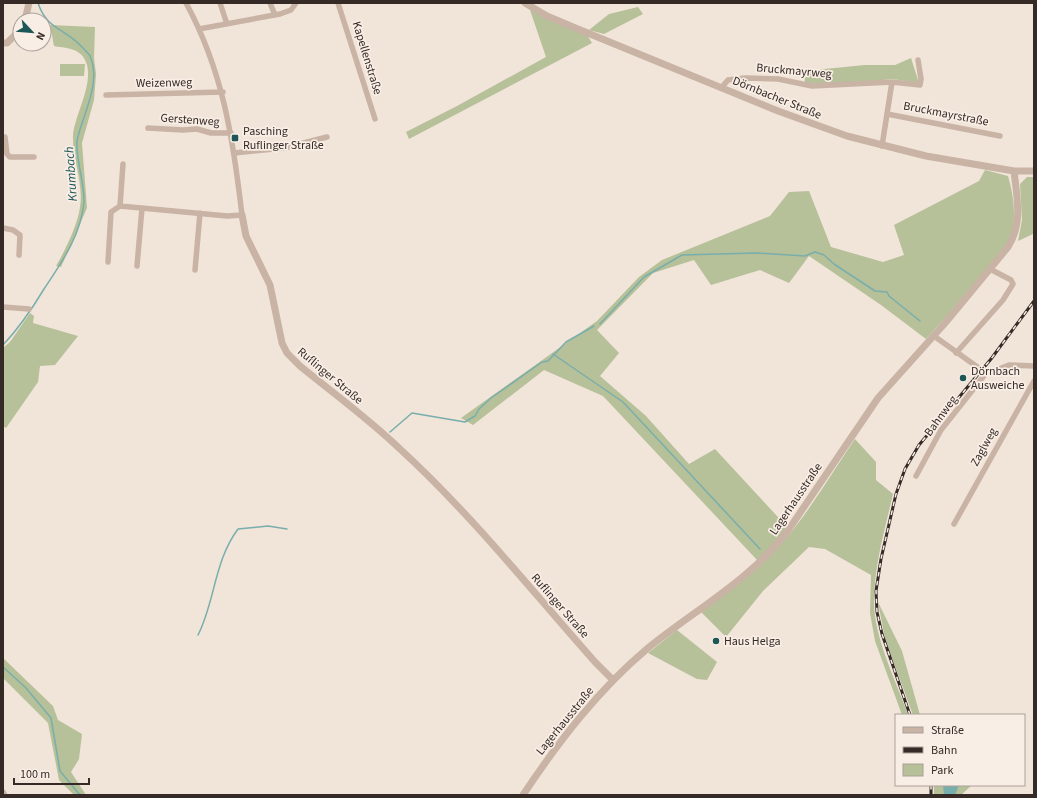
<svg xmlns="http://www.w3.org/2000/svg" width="1037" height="798" viewBox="0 0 1037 798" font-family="'Source Sans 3',sans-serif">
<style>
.green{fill:#b6c099}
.water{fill:#78aeac}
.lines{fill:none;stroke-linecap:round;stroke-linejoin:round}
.stream{stroke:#78aeac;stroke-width:1.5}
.minor{stroke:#c9b3a5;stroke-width:5.5}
.tertiary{stroke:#c9b3a5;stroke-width:7}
.rail-casing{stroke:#352a26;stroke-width:3}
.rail{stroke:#f9eee5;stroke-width:1.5;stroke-dasharray:4.5;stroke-linecap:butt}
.poi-dot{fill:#1c5656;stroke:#f9eee5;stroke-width:1.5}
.labels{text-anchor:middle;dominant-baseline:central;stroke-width:3.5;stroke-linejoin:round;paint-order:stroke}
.street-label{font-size:12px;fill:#352a26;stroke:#f9eee5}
.poi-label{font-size:12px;fill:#352a26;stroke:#f9eee5;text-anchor:start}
.water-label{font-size:13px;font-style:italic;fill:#1c5656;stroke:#f9eee5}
</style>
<rect width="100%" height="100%" fill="#f1e4d9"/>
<path class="green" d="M 638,7 L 643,14 L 604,34 L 589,30 L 609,14 Z
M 530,10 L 587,35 L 592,43 L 409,139 L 406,132 L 457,106 L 546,57 Z
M 50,25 L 95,27 L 94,58 L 96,74 L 94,100 L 82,143 L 87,208 L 61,267 L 56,266 C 65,251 78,224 80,207 C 84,183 72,159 73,135 C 75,113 97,79 84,58 C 78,48 65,48 54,46 Z
M 911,58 L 919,83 L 893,79 L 839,84 L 805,83 L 804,71 L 865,65 L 895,65 Z
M 60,64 L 85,64 L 84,76 L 60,76 Z
M 985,170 L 1008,176 C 1014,197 1017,218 1010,240 L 954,308 L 926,339 L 881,305 L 809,256 L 789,283 L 760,270 L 711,285 L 694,260 L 653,273 L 597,330 L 619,353 L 600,376 L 646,416 L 689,464 L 715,449 L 788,528 L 758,561 L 603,396 L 544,370 L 473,425 L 461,418 L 597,321 L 639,277 L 662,260 L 770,216 L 789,192 L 809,191 L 831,247 L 883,262 L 904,255 L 894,225 L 979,181 Z
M 1027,177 L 1034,177 L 1034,231 L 1033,234 L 1018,241 L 1022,220 L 1020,184 Z
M 30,313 L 34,316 L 33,323 L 78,336 L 55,365 L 40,366 L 38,382 L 6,428 L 3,426 L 3,348 L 10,342 Z
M 855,439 L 876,462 L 876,480 L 893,494 C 885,529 874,566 874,602 C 874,638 896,681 908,715 L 902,715 L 875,641 L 870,613 L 871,575 L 825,549 L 809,547 L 763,591 L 726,637 L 701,612 C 725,594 750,577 770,556 C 803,523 829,477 855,439 Z
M 878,602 L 902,651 L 920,715 L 913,715 L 885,639 Z
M 677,630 L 717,662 L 707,680 L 697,679 L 648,653 Z
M 3,658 L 53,706 L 58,720 L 82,734 L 79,759 L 71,772 L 86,795 L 74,795 L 59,780 L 48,723 L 3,678 Z
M 934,785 L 972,785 L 961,795 L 934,795 Z"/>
<path class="water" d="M 943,785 L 959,785 L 955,795 L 944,795 Z"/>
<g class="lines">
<path class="stream" d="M 600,324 L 644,277 L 682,255 L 756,253 L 805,256 L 815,252 L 824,255 L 834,264 L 875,291 L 887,292 L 889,296 L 920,321
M 3,345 C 19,328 32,309 44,289 C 62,262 81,235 84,202 C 85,185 75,156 77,141 C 82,115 102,84 90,56 C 88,53 84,49 82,47 C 65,28 47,30 38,3
M 553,354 L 623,402 L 760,549
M 390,432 L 412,413 L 465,422 L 475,416 L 479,409 L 491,398 L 542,362 L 548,361 L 566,342 L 594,326
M 198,635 C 215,602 214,561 238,529 L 268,526 L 287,529
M 3,667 L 26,688 L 51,718 L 60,771 L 80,795"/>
<path class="minor" d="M 220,3 L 227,24
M 270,3 L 275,15
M 338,3 L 375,119
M 199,29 L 280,14 L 291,10 L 296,3
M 721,88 L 728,80 L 745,78 L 778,79 L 812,86 L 892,82
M 106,95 L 223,92
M 887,114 L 892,82 L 920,85 L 921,79 L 918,60
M 148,128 L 183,130 L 197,129 L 211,133 L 231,133
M 3,137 L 5,137 L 7,154 L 10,157 L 34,157
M 882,146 L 887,114 L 1000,136
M 234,153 L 284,148 L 327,137
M 120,206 L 123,164
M 3,228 L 13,230 L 20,235 L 19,255
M 108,262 L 111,212 L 120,206 L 227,216 L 242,215 C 233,138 223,71 186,3
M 137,266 L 142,208
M 195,270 L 200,213
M 3,307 L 29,309
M 934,336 L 983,371 L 991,372 L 1009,365 L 1034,366
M 956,353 L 1003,300 L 1013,284 L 1011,280 L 990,269
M 916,476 L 941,430 L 987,372
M 954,524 L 1034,381"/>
<path class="tertiary" d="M 525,3 L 547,16 L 573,27 L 778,111 L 847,136 L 926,156 L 1014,171 L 1034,171
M 25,20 L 29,3
M 3,43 L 7,43 L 20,30
M 242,215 L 246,236 L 270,285 L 282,343 L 287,353 L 300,366 C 333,393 369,419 400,449 C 471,514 531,590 595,662 L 613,680
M 3,793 L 4,795
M 523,795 C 559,741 598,690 648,648 C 695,610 750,580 787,532 L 878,398 L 946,322 L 1008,247 C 1023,223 1017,198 1014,171"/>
<defs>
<path id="rail" d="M 910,715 L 882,634 L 877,612 L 876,591 L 881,559 L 896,494 L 905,469 L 919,445 L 991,359 L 1034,301
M 931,785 L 931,795"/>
</defs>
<use href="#rail" class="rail-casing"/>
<use href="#rail" class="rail"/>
</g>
<g class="poi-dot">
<rect x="231" y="134" width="8" height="8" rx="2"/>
<circle cx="963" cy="378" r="4"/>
<circle cx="716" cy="641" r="4"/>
</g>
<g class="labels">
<g class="street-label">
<text transform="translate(367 58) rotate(73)">Kapellenstraße</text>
<text transform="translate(794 71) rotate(5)">Bruckmayrweg</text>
<text transform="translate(164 83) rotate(-1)">Weizenweg</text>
<text transform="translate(777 98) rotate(22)">Dörnbacher Straße</text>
<text transform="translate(946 114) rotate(11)">Bruckmayrstraße</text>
<text transform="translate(190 120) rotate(4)">Gerstenweg</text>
<text transform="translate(330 376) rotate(40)">Ruflinger Straße</text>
<text transform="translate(941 416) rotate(-54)">Bahnweg</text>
<text transform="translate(984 447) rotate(-61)">Zaglweg</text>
<text transform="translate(796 499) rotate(-56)">Lagerhausstraße</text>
<text transform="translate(560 606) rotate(49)">Ruflinger Straße</text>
<text transform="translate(565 721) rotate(-51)">Lagerhausstraße</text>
</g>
<g class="poi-label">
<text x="243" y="131">Pasching<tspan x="243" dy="14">Ruflinger Straße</tspan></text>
<text x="971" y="371">Dörnbach<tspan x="971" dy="14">Ausweiche</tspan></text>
<text x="724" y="641">Haus Helga</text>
</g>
<g class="water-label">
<text transform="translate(71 174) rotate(-94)">Krumbach</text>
</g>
</g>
<rect width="1037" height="798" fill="none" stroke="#352a26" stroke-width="8"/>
<rect x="895" y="714" width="130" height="72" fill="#f9eee5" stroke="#aba099"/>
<rect x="903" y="727" width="20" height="6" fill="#c9b3a5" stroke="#aba099"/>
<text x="931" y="734" font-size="12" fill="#352a26">Straße</text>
<rect x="903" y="747" width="20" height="6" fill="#352a26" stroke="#aba099"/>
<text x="931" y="754" font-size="12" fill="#352a26">Bahn</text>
<rect x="903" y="764" width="20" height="12" fill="#b6c099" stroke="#aba099"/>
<text x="931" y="774" font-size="12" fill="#352a26">Park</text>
<g transform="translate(32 32) rotate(116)"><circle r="19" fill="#f9eee5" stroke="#aba099"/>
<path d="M0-3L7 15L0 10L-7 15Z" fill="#1c5656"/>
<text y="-6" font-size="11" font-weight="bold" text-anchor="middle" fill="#352a26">N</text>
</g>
<path d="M14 778v6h75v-6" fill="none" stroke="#352a26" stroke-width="2"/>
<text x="20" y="778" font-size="12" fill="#352a26" stroke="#f9eee5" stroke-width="3" paint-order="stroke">100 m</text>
</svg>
